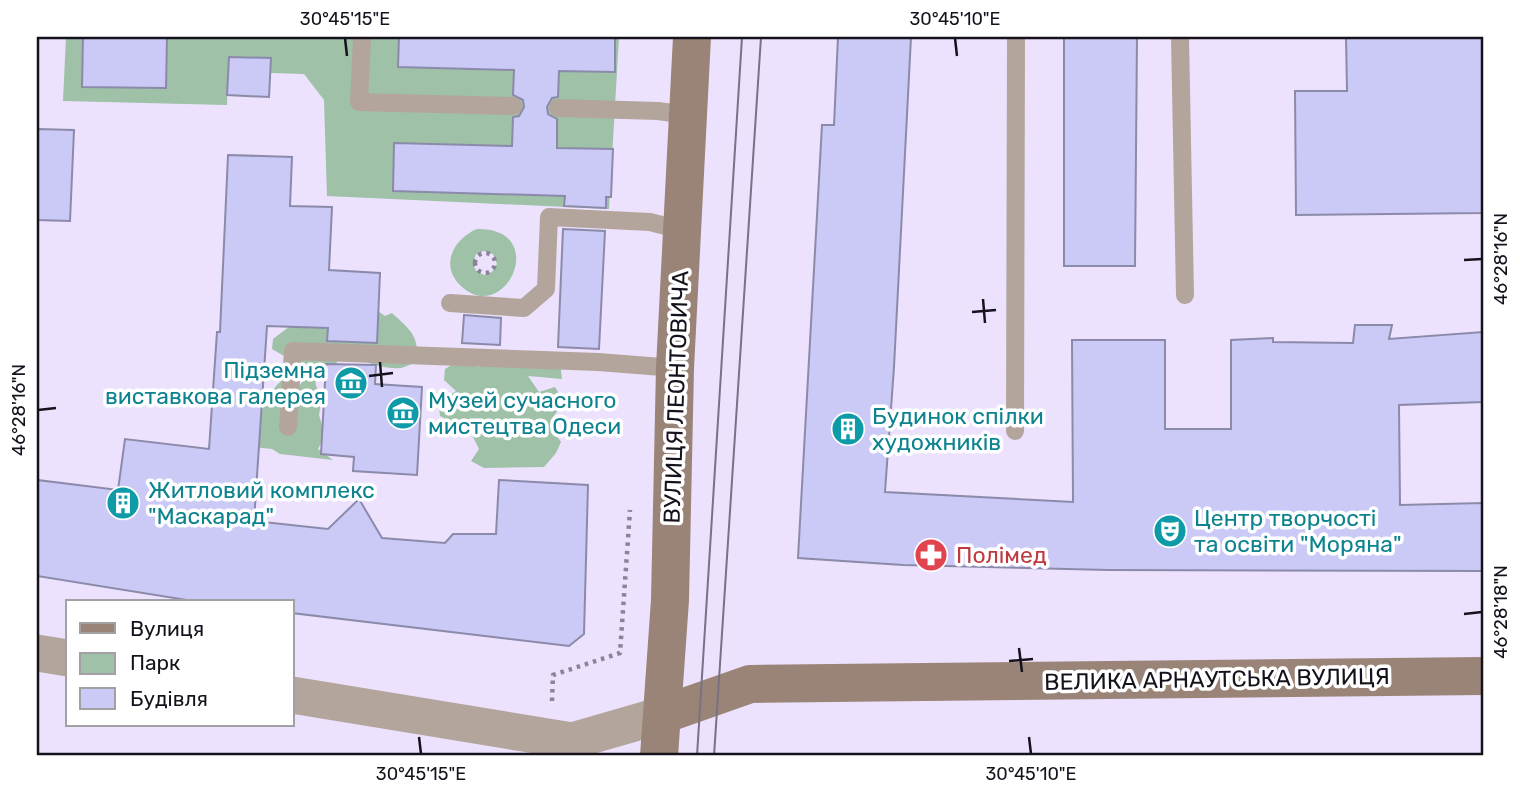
<svg xmlns="http://www.w3.org/2000/svg" width="1520" height="793" viewBox="0 0 1520 793" font-family="Rubik,sans-serif">
<style>
.green{fill:#9ec1a7;fill-rule:evenodd}
.building{fill:#cbc9f6;stroke:#8c8aaa;stroke-width:2}
.lines{fill:none;stroke-linecap:round;stroke-linejoin:round}
.path{stroke:#8b8498;stroke-width:4.5;stroke-dasharray:3.5 5;stroke-linecap:butt}
.lane{stroke:#b4a59c;stroke-width:18}
.street{stroke:#b4a59c;stroke-width:37}
.secondary{stroke:#9a8477;stroke-width:38}
.tram{stroke:#787284;stroke-width:2}
.ticks{fill:none;stroke:#16121d;stroke-width:2.5}
.labels{text-anchor:middle;dominant-baseline:central;stroke-width:7;stroke-linejoin:round;paint-order:stroke}
.culture-label{font-size:23px;fill:#0d838f;stroke:#fff;text-anchor:start}
.street-label{font-size:23px;fill:#16121d;stroke:#fff}
.health-label{font-size:23px;fill:#be3a42;stroke:#fff;text-anchor:start}
.neatline{fill:none;stroke:#16121d;stroke-width:2.5}
.ticks-label{font-size:18px;text-anchor:middle;fill:#16121d}
</style>
<rect width="100%" height="100%" fill="#ece2fd"/>
<path class="green" d="M 66,37 L 619,37 L 609,209 L 327,196 L 324,100 L 304,74 L 270,73 L 270,58 L 229,57 L 227,105 L 63,101 Z
M 477,229 C 552,228 504,329 460,285 C 439,264 455,238 477,229 ZM 484,251 L 493,254 L 497,264 L 492,272 L 484,275 L 476,271 L 473,263 L 476,254 Z
M 363,301 L 385,316 L 392,313 C 410,330 419,335 417,361 C 413,363 406,367 401,368 C 382,370 357,359 341,350 L 335,367 L 315,377 L 316,386 L 322,397 L 319,415 L 325,435 L 318,449 L 333,460 L 280,454 L 272,449 L 253,447 L 255,422 L 276,386 L 284,378 L 299,386 L 308,375 L 296,363 L 272,349 L 273,339 L 306,314 Z
M 460,360 L 478,367 L 492,362 L 560,362 L 562,379 L 528,376 L 539,392 L 555,387 L 563,400 C 560,410 552,415 550,426 L 561,442 L 556,453 L 544,467 L 484,468 L 471,461 L 479,449 L 470,431 L 440,416 L 439,407 L 444,399 L 456,391 L 444,380 L 445,369 Z"/>
<path class="building" d="M 83,37 L 167,37 L 166,88 L 82,87 Z
M 399,37 L 615,37 L 615,72 L 559,71 L 558,97 L 552,98 L 547,107 L 548,114 L 557,119 L 557,148 L 613,149 L 611,197 L 606,197 L 606,208 L 564,206 L 565,196 L 393,191 L 394,143 L 512,146 L 513,117 L 519,116 L 524,107 L 523,100 L 513,95 L 514,70 L 398,67 Z
M 838,37 L 911,37 L 894,367 L 885,492 L 1073,502 L 1072,340 L 1165,340 L 1165,429 L 1231,429 L 1231,340 L 1273,338 L 1273,342 L 1353,343 L 1355,325 L 1392,325 L 1389,339 L 1483,332 L 1483,402 L 1399,405 L 1400,505 L 1483,503 L 1483,571 L 1108,570 L 903,565 L 798,558 L 822,125 L 834,125 Z
M 1064,37 L 1137,37 L 1135,266 L 1064,266 Z
M 1346,37 L 1483,37 L 1483,213 L 1296,215 L 1295,91 L 1347,91 Z
M 229,57 L 271,58 L 269,97 L 227,95 Z
M 37,129 L 74,130 L 70,221 L 37,220 Z
M 228,155 L 292,157 L 290,206 L 332,207 L 329,270 L 380,273 L 377,343 L 327,341 L 328,328 L 267,326 L 254,521 L 328,529 L 359,499 L 382,538 L 445,543 L 453,534 L 496,534 L 499,480 L 588,485 L 584,634 L 569,646 L 292,613 L 292,602 L 199,602 L 37,576 L 37,480 L 118,490 L 125,439 L 209,449 L 217,332 L 220,332 Z
M 563,229 L 605,231 L 599,349 L 558,347 Z
M 464,315 L 501,318 L 500,345 L 462,343 Z
M 326,364 L 376,365 L 375,384 L 422,387 L 417,475 L 353,471 L 354,457 L 321,454 Z"/>
<g class="lines">
<path class="path" d="M475 263a10 10 0 1 1 20 0a10 10 0 1 1-20 0Z
M 552,701 L 553,675 L 620,653 L 630,510"/>
<path class="lane" d="M 362,37 L 359,102 L 513,106
M 1180,37 L 1185,295
M 558,108 L 658,111 L 687,115
M 450,303 L 524,308 L 546,289 L 549,217 L 650,222 L 681,230
M 288,427 L 293,351 L 598,362 L 675,368
M 1015,431 L 1016,37"/>
<path class="street" d="M 37,653 L 68,658
M 292,695 L 572,741 L 662,715"/>
<path class="secondary" d="M 662,715 L 750,684 L 1483,676
M 659,756 L 670,600 L 675,368 L 692,37"/>
<path class="tram" d="M 697,756 L 742,37
M 714,756 L 761,37"/>
</g>
<path class="ticks" d="M 345,38 L 347,56M 955,38 L 957,56M 1464,260 L 1482,259M 983,299 L 985,323M 972,312 L 996,310M 380,362 L 382,387M 369,376 L 393,373M 38,410 L 56,408M 1464,614 L 1482,612M 1019,648 L 1022,672M 1009,661 L 1033,659M 419,737 L 421,754M 1029,737 L 1031,754"/>
<defs>
<symbol id="museum-disc" viewBox="-11 -11 22 22"><circle r="9.5" fill="#0f9aa8" stroke="#fff"/><path d="M0-6L6-3V-2H-6V-3ZM-5-1h2V3h-2ZM-1-1h2V3h-2ZM3-1h2V3H3ZM-6 4H6V6H-6Z" fill="#fff"/></symbol>
<symbol id="building-disc" viewBox="-11 -11 22 22"><circle r="9.5" fill="#0f9aa8" stroke="#fff"/><path d="M-4-6H4V6H1V3H-1V6H-4ZM-2.5-4.3h1.7v1.8h-1.7ZM.8-4.3h1.7v1.8H.8ZM-2.5-1h1.7V.8h-1.7ZM.8-1h1.7V.8H.8Z" fill="#fff"/></symbol>
<symbol id="theatre-disc" viewBox="-11 -11 22 22"><circle r="9.5" fill="#0f9aa8" stroke="#fff"/><path d="M-5-5.5Q0-4 5-5.5V0Q5 5 0 6Q-5 5-5 0ZM-3.3-2.5H-1v1.5H-3.3ZM1-2.5H3.3v1.5H1ZM-2.8 1Q0 5.5 2.8 1Z" fill="#fff"/></symbol>
<symbol id="pharmacy-disc" viewBox="-11 -11 22 22"><circle r="9.5" fill="#e0444e" stroke="#fff"/><path d="M-2-6h4v4h4v4h-4v4h-4v-4h-4v-4h4Z" fill="#fff"/></symbol>
</defs>
<g fill-rule="evenodd">
<use href="#museum-disc" x="332" y="364" width="38" height="38"/>
<use href="#museum-disc" x="384" y="394" width="38" height="38"/>
<use href="#building-disc" x="829" y="410" width="38" height="38"/>
<use href="#building-disc" x="104" y="484" width="38" height="38"/>
<use href="#theatre-disc" x="1151" y="512" width="38" height="38"/>
<use href="#pharmacy-disc" x="912" y="536" width="38" height="38"/>
</g>
<g class="labels">
<g class="culture-label">
<text x="326" y="370" text-anchor="end">Підземна<tspan x="326" dy="26">виставкова галерея</tspan></text>
<text x="428" y="400">Музей сучасного<tspan x="428" dy="26">мистецтва Одеси</tspan></text>
<text x="872" y="416">Будинок спілки<tspan x="872" dy="26">художників</tspan></text>
<text x="148" y="490">Житловий комплекс<tspan x="148" dy="26">"Маскарад"</tspan></text>
<text x="1194" y="518">Центр творчості<tspan x="1194" dy="26">та освіти "Моряна"</tspan></text>
</g>
<g class="street-label">
<text transform="translate(676 397) rotate(-88)">ВУЛИЦЯ ЛЕОНТОВИЧА</text>
<text transform="translate(1217 679) rotate(-1)">ВЕЛИКА АРНАУТСЬКА ВУЛИЦЯ</text>
</g>
<g class="health-label">
<text x="956" y="555">Полімед</text>
</g>
</g>
<rect width="1520" height="793" fill="none" stroke="#ffffff" stroke-width="77"/>
<rect x="66" y="600" width="228" height="126" fill="#ffffff" stroke="#a2a0a5" stroke-width="2"/>
<rect x="80" y="623" width="35" height="10" fill="#9a8477" stroke="#a2a0a5" stroke-width="2"/>
<text x="130" y="636" font-size="21" fill="#16121d">Вулиця</text>
<rect x="80" y="653" width="35" height="21" fill="#9ec1a7" stroke="#a2a0a5" stroke-width="2"/>
<text x="130" y="670" font-size="21" fill="#16121d">Парк</text>
<rect x="80" y="688" width="35" height="21" fill="#cbc9f6" stroke="#a2a0a5" stroke-width="2"/>
<text x="130" y="706" font-size="21" fill="#16121d">Будівля</text>
<rect x="38" y="38" width="1444" height="716" class="neatline"/>
<g class="ticks-label">
<text x="345" y="25">30°45'15"E</text>
<text x="955" y="25">30°45'10"E</text>
<text transform="translate(1501 259) rotate(-90)" y="6">46°28'16"N</text>
<text transform="translate(19 410) rotate(-90)" y="6">46°28'16"N</text>
<text transform="translate(1501 612) rotate(-90)" y="6">46°28'18"N</text>
<text x="421" y="780">30°45'15"E</text>
<text x="1031" y="780">30°45'10"E</text>
</g>
</svg>
